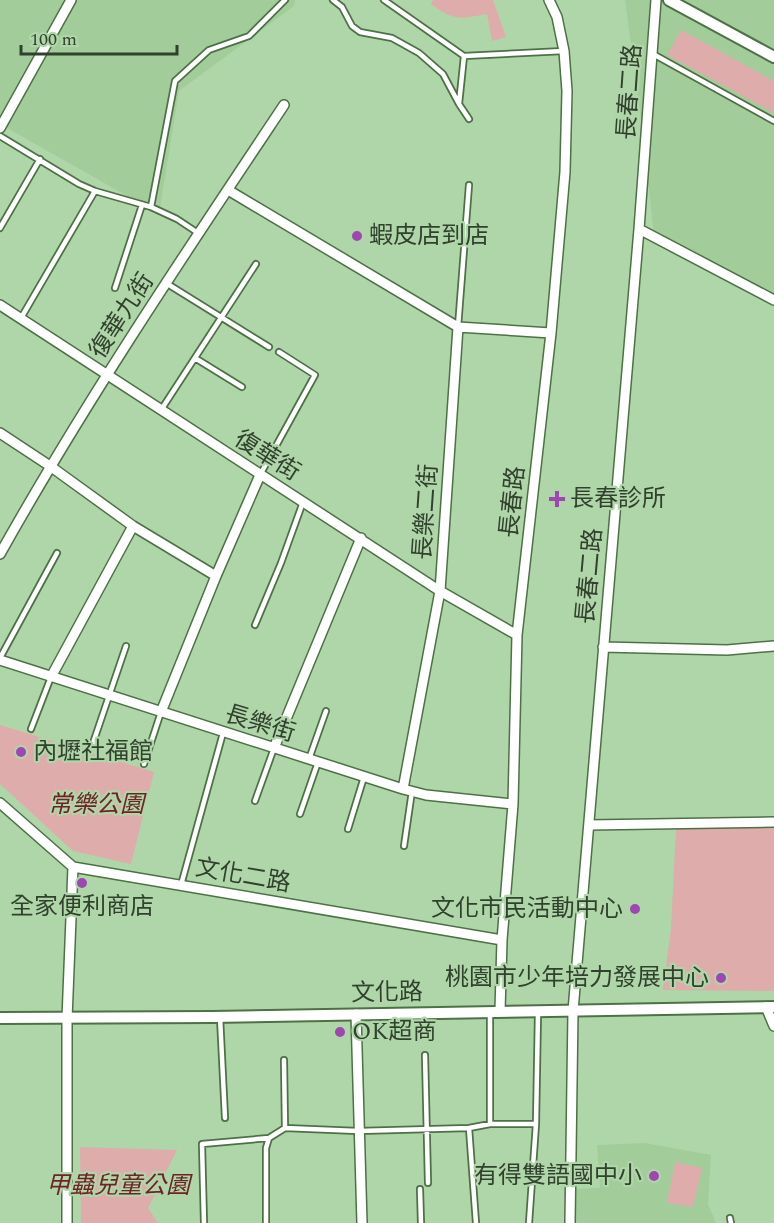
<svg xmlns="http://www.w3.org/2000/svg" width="774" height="1223" viewBox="0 0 774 1223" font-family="Spectral,'Noto Sans TC',serif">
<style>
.built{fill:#a2cc99}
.green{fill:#deacab}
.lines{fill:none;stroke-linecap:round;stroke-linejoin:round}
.service-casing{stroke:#4e7047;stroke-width:8}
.minor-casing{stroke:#4e7047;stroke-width:12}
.tertiary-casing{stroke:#4e7047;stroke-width:14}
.service{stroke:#fff;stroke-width:4.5}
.minor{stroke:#fff;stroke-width:9}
.tertiary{stroke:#fff;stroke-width:10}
.poi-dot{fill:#a046b2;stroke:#afd6a8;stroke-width:2}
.labels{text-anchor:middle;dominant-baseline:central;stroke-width:4.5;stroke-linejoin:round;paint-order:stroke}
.street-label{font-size:24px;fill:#31412e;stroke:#afd6a8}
.poi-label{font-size:24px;fill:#31412e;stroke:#afd6a8;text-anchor:start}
.park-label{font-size:24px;font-style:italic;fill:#702227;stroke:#afd6a8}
</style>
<rect width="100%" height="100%" fill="#afd6a8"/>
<path class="built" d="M 0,0 L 295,0 L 294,6 L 179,91 L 159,214 L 0,124 Z
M 625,0 L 774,0 L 774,299 L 654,234 L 640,112 Z
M 645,1143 L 711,1155 L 708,1204 L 716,1223 L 573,1223 L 574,1189 L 600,1188 L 597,1145 Z"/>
<path class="green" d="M 433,0 L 493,0 L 506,37 L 492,41 L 487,14 C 459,19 454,21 431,4 Z
M 681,30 L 774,81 L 774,113 L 667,55 Z
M 0,725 L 154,772 L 131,864 L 73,851 L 0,784 Z
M 774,827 L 774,991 L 663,990 L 671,929 L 676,829 Z
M 80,1147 L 177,1150 L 148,1208 L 158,1223 L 81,1223 Z
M 675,1162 L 702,1168 L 693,1207 L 667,1203 Z"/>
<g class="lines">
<defs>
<path id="service" d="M 333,0 L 342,7 L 352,26 L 360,32 L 392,38 L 419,53 L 443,74 L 459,104
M 384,0 L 464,56 L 564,51
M 653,54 L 774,121
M 464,56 L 459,104 L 469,119
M 0,136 L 79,184 L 95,191 L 151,207 L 177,219 L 198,233
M 151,207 L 175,81 L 209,50 L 249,36 L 285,0
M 0,228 L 40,159
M 166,283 L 269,347
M 115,288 L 142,205
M 21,318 L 95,191
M 458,327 L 469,185
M 195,358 L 242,387
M 161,410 L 256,264
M 260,475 L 315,375 L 279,352
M 255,625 L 281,563 L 303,502
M 0,658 L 57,553
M 31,729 L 51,677
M 92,746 L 126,646
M 309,759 L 326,711
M 144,764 L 161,712
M 255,801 L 274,748
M 300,814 L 318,762
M 348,829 L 364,777
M 404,846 L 412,791
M 181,885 L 223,733
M 220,1017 L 225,1118
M 425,1055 L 428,1183
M 284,1060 L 285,1128
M 490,1124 L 490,1012
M 469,1128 L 476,1223
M 420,1189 L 421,1223
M 730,1218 L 731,1223
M 204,1223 L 202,1144 L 269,1138
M 266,1223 L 266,1148 L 269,1138 L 285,1128 L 358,1131 L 469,1128 L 490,1124 L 536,1124
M 529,1223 L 536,1124 L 538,1013"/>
<path id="minor" d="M 0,128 L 71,0
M 228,190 L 458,327
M 639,229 L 774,300
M 0,305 L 440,591 L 517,635
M 0,433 L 50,466 L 133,526 L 216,576
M 0,554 C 87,399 186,252 284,105
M 603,647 L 727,650 L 774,646
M 0,660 L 403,789 L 426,795 L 513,804
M 51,677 L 133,526
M 161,712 L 216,576 L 260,475
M 274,748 L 361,538
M 403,789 L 440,591 L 458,327 L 551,333
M 0,803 L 73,867 L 502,940
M 589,825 L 774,822
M 766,1007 L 774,1026
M 500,1011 L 502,940 L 513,804 L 517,635 L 551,333 L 565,172 L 567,91 L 564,51 L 557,17 L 549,0
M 356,1014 L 362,1223
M 67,1223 L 67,1019 L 73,867
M 570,1223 L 573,1011 L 639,229 L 656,0"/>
<path id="tertiary" d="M 669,0 L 774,57
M 0,1018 L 212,1017 L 774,1007"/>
</defs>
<use href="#service" class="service-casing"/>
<use href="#minor" class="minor-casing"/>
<use href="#tertiary" class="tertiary-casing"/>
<use href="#service" class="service"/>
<use href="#minor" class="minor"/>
<use href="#tertiary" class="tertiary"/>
</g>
<g class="poi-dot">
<circle cx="357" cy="236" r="6"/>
<path d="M554 490h6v6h6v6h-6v6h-6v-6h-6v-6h6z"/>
<circle cx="21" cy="752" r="6"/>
<circle cx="82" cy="883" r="6"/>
<circle cx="635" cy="909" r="6"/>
<circle cx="721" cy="978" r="6"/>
<circle cx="340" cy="1032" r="6"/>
<circle cx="654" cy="1176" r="6"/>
</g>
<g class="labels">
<g class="street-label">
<text transform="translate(630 92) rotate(-86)">長春二路</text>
<text transform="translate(122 316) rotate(-57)">復華九街</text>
<text transform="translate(267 456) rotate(32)">復華街</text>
<text transform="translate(513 502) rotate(-84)">長春路</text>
<text transform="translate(426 512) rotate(-86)">長樂二街</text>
<text transform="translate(590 576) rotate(-85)">長春二路</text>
<text transform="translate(260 724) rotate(17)">長樂街</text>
<text transform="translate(243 876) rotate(10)">文化二路</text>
<text transform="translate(387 993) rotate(-1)">文化路</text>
</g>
<g class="poi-label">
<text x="369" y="236">蝦皮店到店</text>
<text x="570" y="499">長春診所</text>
<text x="33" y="752">內壢社福館</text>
<text x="82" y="907" text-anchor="middle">全家便利商店</text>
<text x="623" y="909" text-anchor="end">文化市民活動中心</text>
<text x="709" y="978" text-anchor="end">桃園市少年培力發展中心</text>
<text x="352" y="1032">OK超商</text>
<text x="642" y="1176" text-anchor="end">有得雙語國中小</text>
</g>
<g class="park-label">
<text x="96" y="805">常樂公園</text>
<text x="118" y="1186">甲蟲兒童公園</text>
</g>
</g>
<path d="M21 45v9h156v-9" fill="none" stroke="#31412e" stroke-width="3"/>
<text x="30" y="45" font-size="18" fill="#31412e" stroke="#afd6a8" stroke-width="4.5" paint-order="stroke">100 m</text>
</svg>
